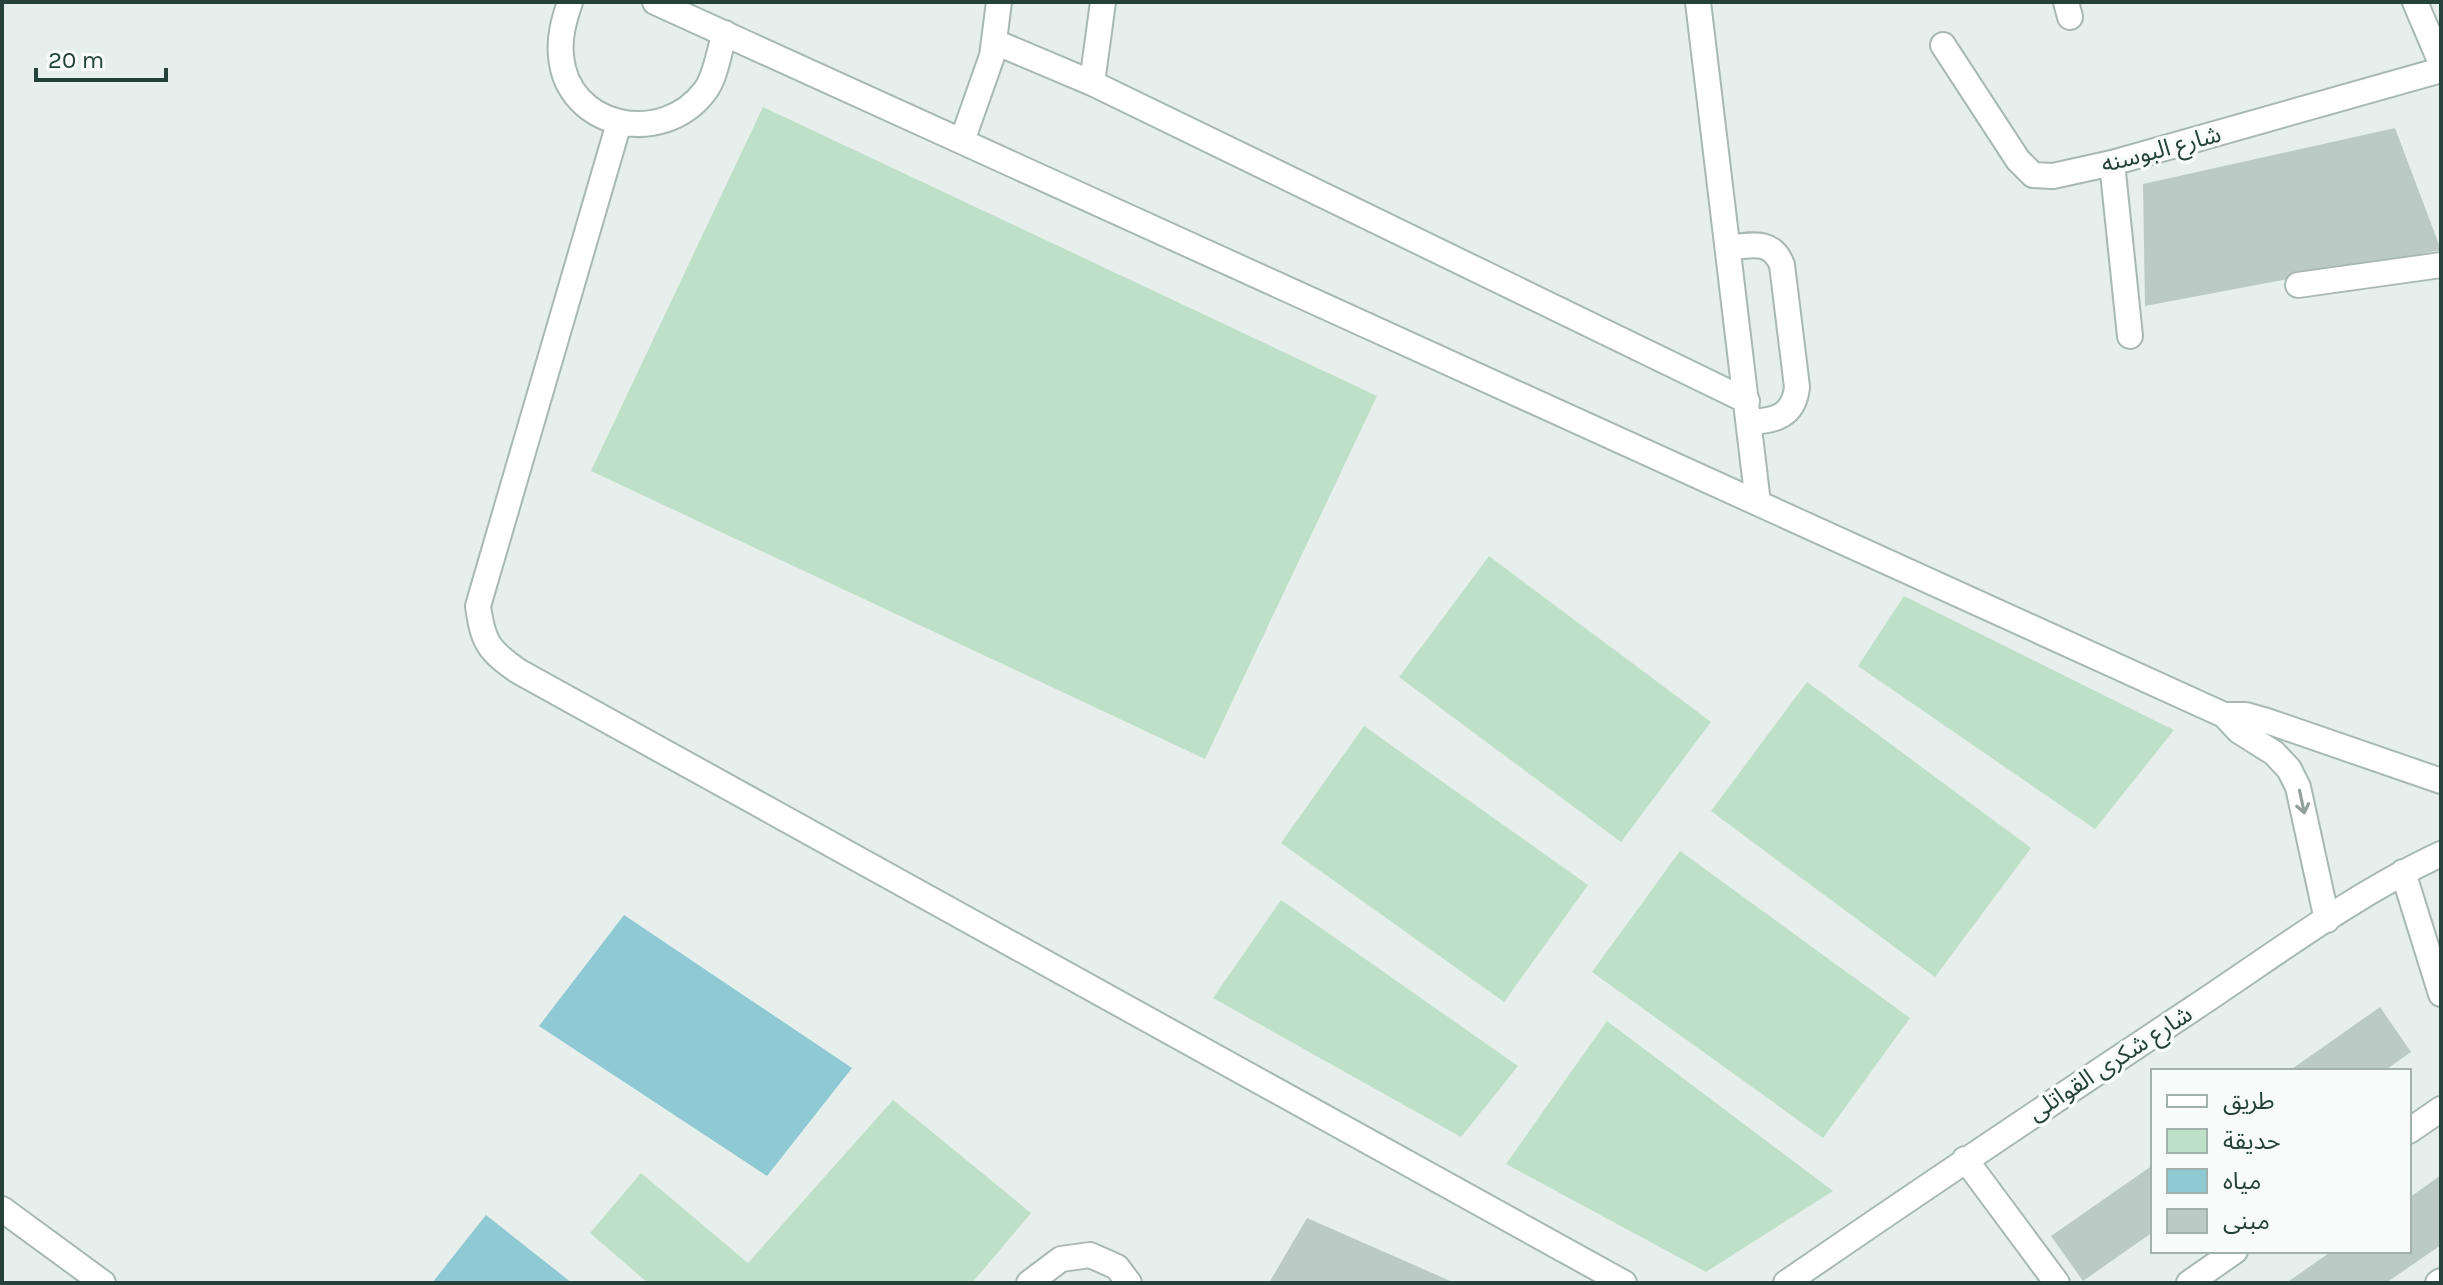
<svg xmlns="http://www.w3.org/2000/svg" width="2443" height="1285" viewBox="0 0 2443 1285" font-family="Karla,'Noto Sans Arabic',sans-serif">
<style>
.green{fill:#bfe0c8}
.water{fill:#8ec9d4}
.building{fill:#bbcac4}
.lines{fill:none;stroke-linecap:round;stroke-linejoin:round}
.minor-casing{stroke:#a8b8b2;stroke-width:28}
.minor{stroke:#fff;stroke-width:24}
.oneway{stroke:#92a09c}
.labels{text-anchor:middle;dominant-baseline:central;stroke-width:7;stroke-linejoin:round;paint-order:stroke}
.street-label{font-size:24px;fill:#24423a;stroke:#f7fbf9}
</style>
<rect width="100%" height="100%" fill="#e6efeb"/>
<path class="green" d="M 763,107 L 1377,396 L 1205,759 L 591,471 Z
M 1489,556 L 1711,722 L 1621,842 L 1399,677 Z
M 1904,596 L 2174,730 L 2095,829 L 1858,666 Z
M 1807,682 L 2031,848 L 1935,977 L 1711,811 Z
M 1364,726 L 1588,885 L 1504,1002 L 1281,843 Z
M 1680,851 L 1910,1018 L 1823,1138 L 1592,972 Z
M 1281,900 L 1518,1066 L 1461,1137 L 1213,998 Z
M 1607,1021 L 1833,1191 L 1706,1272 L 1506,1164 Z
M 893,1100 L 1031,1213 L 972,1283 L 648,1283 L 590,1233 L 641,1173 L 748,1263 Z"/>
<path class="water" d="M 624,915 L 852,1068 L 767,1176 L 539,1026 Z
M 486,1215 L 572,1283 L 432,1283 Z"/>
<path class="building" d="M 2395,128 L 2441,250 L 2145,306 L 2143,184 Z
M 2380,1007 L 2411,1052 L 2384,1071 L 2289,1071 Z
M 2153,1165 L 2153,1232 L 2083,1281 L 2051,1236 Z
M 2441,1175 L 2441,1245 L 2386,1283 L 2286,1283 L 2332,1251 L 2409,1251 L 2409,1198 Z
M 1307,1218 L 1455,1283 L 1269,1283 Z"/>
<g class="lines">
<defs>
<path id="minor" d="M 570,2 C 564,20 559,37 561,56 C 567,128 662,148 705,91 C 716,77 719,50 725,33
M 655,2 L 2224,715 L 2239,731 L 2274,753 L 2289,769 L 2298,787 L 2327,920
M 1698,2 L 1758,503
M 2066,2 L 2070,17
M 2415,2 L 2441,63
M 995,42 L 1092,83 L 1747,401
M 1943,45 L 2018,160 L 2033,175 L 2053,176 L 2112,163 L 2441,70
M 1092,83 L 1103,2
M 619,123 L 478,606 C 483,642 488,650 518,671 L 1624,1283
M 962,141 L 992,56 L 999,2
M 2112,163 L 2130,336
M 1728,248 C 1751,245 1772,239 1782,265 L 1797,387 C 1794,416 1775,421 1749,422
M 2298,285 L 2441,265
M 2224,715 L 2246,715 L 2267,721 L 2441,781
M 2403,872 L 2441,994
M 2409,1131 L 2441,1109
M 1965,1159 L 2057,1283
M 2,1209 L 103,1283
M 1029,1283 L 1061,1259 L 1090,1255 L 1117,1267 L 1129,1283
M 1786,1283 C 1921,1190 2057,1099 2194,1008 C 2274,955 2353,895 2441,854
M 2189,1283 L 2235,1251
M 2438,1283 L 2441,1281"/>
</defs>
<use href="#minor" class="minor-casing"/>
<use href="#minor" class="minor"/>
</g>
<defs><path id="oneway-shaft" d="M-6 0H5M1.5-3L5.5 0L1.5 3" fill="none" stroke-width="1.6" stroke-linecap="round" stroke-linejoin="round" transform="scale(2)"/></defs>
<use class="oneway" href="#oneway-shaft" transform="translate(2302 802) rotate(78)"/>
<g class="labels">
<g class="street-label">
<text transform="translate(2161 149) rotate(-15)">شارع البوسنه</text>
<text transform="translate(2110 1063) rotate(-33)">شارع شكرى القواتلى</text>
</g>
</g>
<rect width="2443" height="1285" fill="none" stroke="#24423a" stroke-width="8"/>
<rect x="2151" y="1069" width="260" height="184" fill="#f7fbf9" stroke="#a3b1ad" stroke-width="2"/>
<rect x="2167" y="1095" width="40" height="12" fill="#ffffff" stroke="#a3b1ad" stroke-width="2"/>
<text x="2223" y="1109" font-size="24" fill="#24423a">طريق</text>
<rect x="2167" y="1129" width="40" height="24" fill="#bfe0c8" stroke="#a3b1ad" stroke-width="2"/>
<text x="2223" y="1149" font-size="24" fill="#24423a">حديقة</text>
<rect x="2167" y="1169" width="40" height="24" fill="#8ec9d4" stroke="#a3b1ad" stroke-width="2"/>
<text x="2223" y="1189" font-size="24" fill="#24423a">مياه</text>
<rect x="2167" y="1209" width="40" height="24" fill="#bbcac4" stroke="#a3b1ad" stroke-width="2"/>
<text x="2223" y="1229" font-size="24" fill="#24423a">مبنى</text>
<path d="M36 68v12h130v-12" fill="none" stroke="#24423a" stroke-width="4"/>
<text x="48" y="68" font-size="24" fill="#24423a" stroke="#f7fbf9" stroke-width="6" paint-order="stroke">20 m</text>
</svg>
